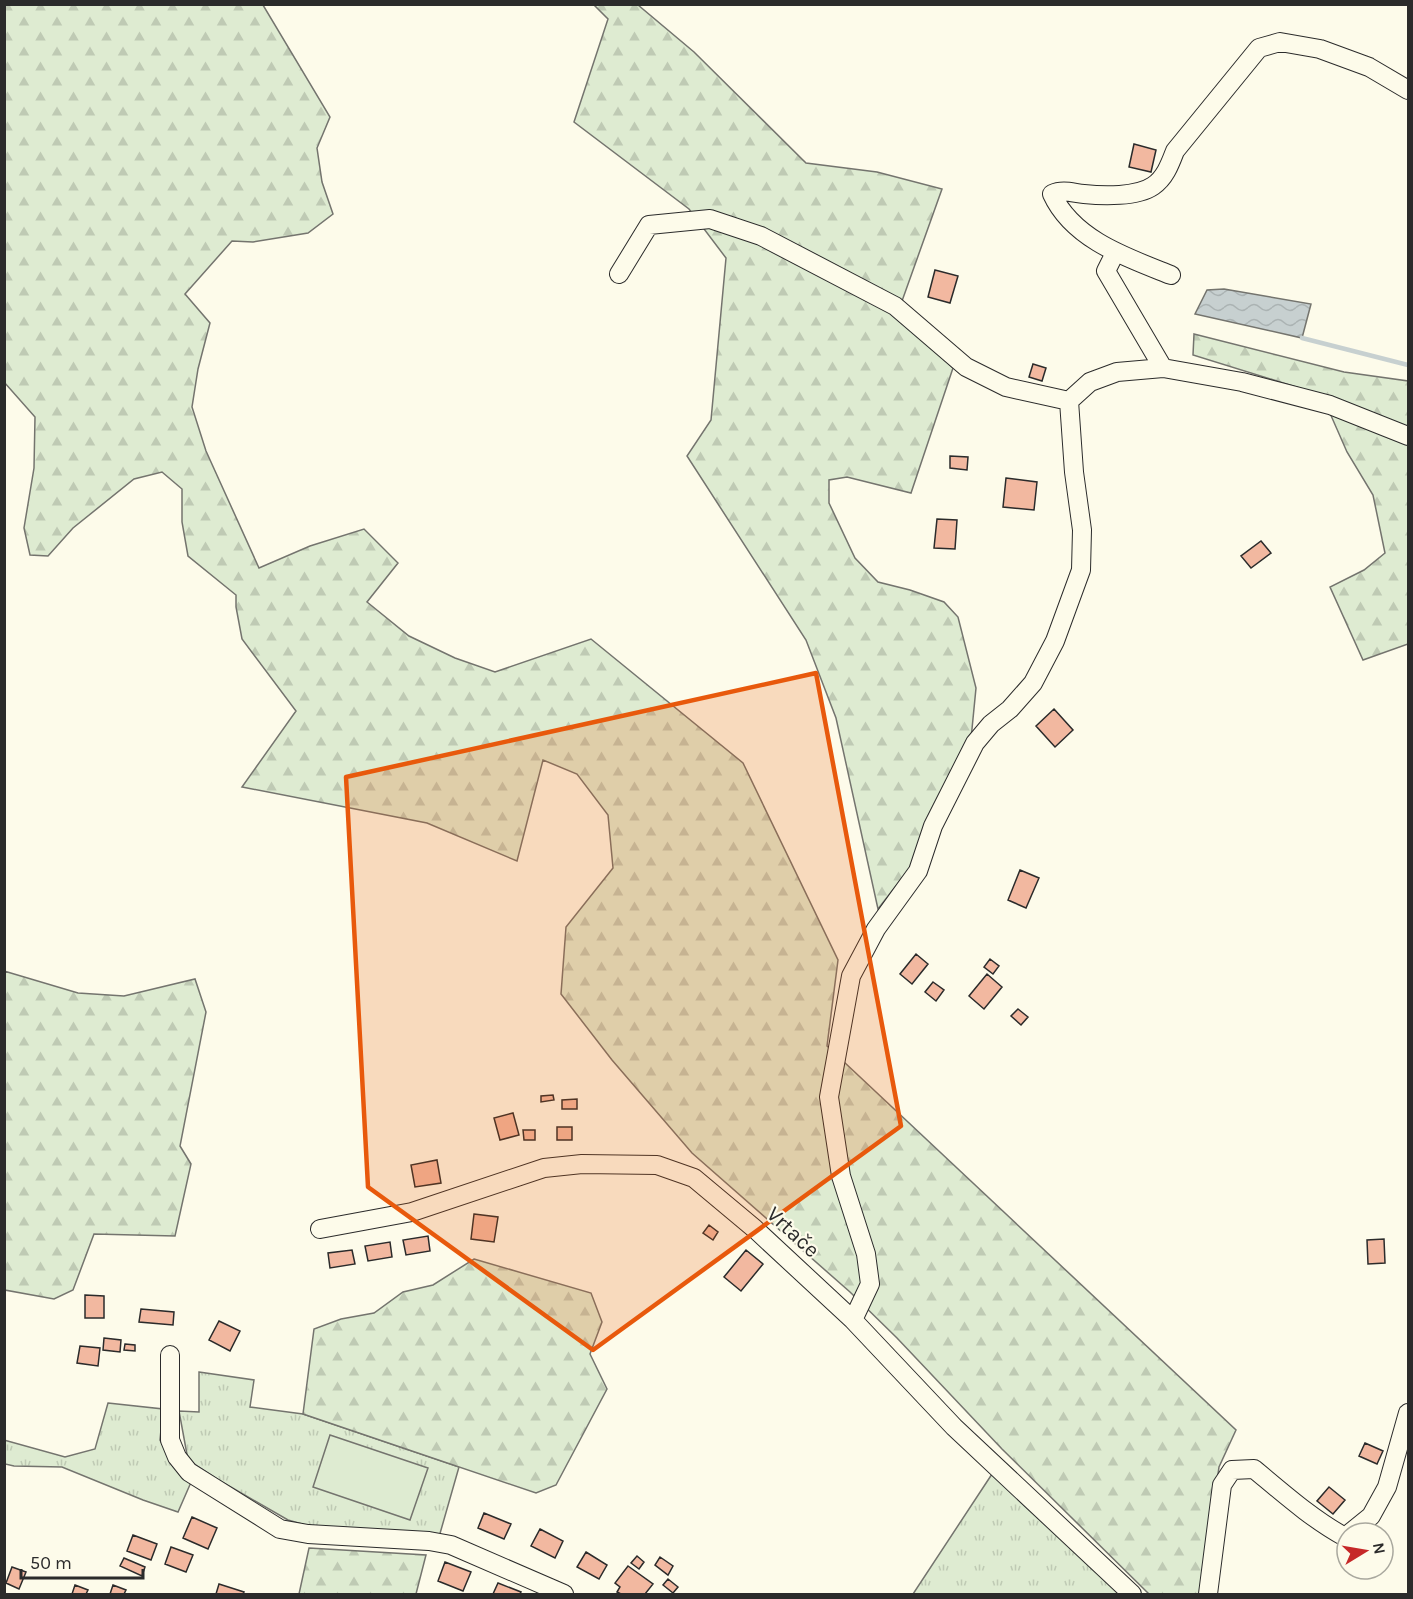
<svg xmlns="http://www.w3.org/2000/svg" width="1413" height="1599" viewBox="0 0 1413 1599" font-family="Karla,sans-serif">
<style>
.grass{fill:url(#grass-tufts);stroke:#74746e;stroke-width:1.5}
.forest{fill:url(#forest-firs);stroke:#74746e;stroke-width:1.5}
.green{fill:#deebd1;stroke:#74746e;stroke-width:1.5}
.water{fill:url(#water-waves);stroke:#74746e;stroke-width:1.5}
.lines{fill:none;stroke-linecap:round;stroke-linejoin:round}
.stream{stroke:#c7d0d0;stroke-width:4.5}
.building{fill:#f2b8a0;stroke:#2b2b2b;stroke-width:1.5}
.minor-casing{stroke:#2b2b2b;stroke-width:20}
.minor{stroke:#fdfbea;stroke-width:18}
.marked{fill:#e8590c;fill-opacity:0.2;stroke:#e8590c;stroke-width:4.5;stroke-linejoin:round}
.labels{text-anchor:middle;dominant-baseline:central;stroke-width:4.5;stroke-linejoin:round;paint-order:stroke}
.street-label{font-size:22px;fill:#2b2b2b;stroke:#fdfbea}
</style>
<defs>
<pattern id="grass-tufts" width="24" height="20" patternUnits="userSpaceOnUse" patternTransform="scale(1.5)"><rect width="24" height="20" fill="#deebd1"/><path d="M3 7l-1-3M5 7V3M7 7l1-3M15 17l-1-3M17 17v-4M19 17l1-3" fill="none" stroke="#bfcab4"/></pattern>
<pattern id="forest-firs" width="22" height="20" patternUnits="userSpaceOnUse" patternTransform="scale(1.5)"><rect width="22" height="20" fill="#deebd1"/><path d="M5 1l3.5 6h-7zM16 11l3.5 6h-7z" fill="#bfcab4"/></pattern>
<pattern id="water-waves" width="16" height="10" patternUnits="userSpaceOnUse" patternTransform="scale(1.5)"><rect width="16" height="10" fill="#c7d0d0"/><path d="M0 5q4-4 8 0t8 0" fill="none" stroke="#abb3b3"/></pattern>
</defs>
<rect width="100%" height="100%" fill="#fdfbea"/>
<path class="grass" d="M 199,1372 L 254,1380 L 250,1407 L 303,1414 L 459,1467 L 439,1537 L 316,1528 L 288,1520 L 217,1479 L 188,1460 L 179,1411 L 199,1412 Z
M 108,1403 L 163,1409 L 160,1440 L 168,1455 L 192,1480 L 178,1512 L 143,1500 L 62,1467 L 14,1466 L 5,1464 L 4,1440 L 65,1457 L 95,1449 Z
M 994,1471 L 1123,1594 L 913,1594 Z"/>
<path class="forest" d="M 4,5 L 263,5 L 330,117 L 317,148 L 322,182 L 333,214 L 308,233 L 253,242 L 232,241 L 185,294 L 210,323 L 198,369 L 192,407 L 206,451 L 259,568 L 310,546 L 364,529 L 398,563 L 367,602 L 409,636 L 455,658 L 495,672 L 591,639 L 743,763 L 838,960 L 827,1046 L 1236,1430 L 1219,1467 L 1201,1594 L 1149,1594 L 1002,1449 L 897,1338 L 850,1292 L 692,1153 L 612,1060 L 561,994 L 566,927 L 613,868 L 608,815 L 577,774 L 543,760 L 517,861 L 427,823 L 242,787 L 296,711 L 242,639 L 236,607 L 236,595 L 188,556 L 182,522 L 182,489 L 162,472 L 134,479 L 73,528 L 48,556 L 30,555 L 24,528 L 34,468 L 35,417 L 4,382 Z
M 594,5 L 638,5 L 694,52 L 806,163 L 877,172 L 942,189 L 897,315 L 953,368 L 911,493 L 847,477 L 829,480 L 829,503 L 855,558 L 878,582 L 910,590 L 944,602 L 958,617 L 976,688 L 971,739 L 913,864 L 878,909 L 836,718 L 806,640 L 687,456 L 711,420 L 726,258 L 689,209 L 574,122 L 608,19 Z
M 1194,334 L 1344,372 L 1408,381 L 1408,644 L 1363,660 L 1330,587 L 1364,570 L 1385,553 L 1373,495 L 1347,452 L 1322,395 L 1193,355 Z
M 4,971 L 78,993 L 124,996 L 195,979 L 206,1012 L 180,1146 L 191,1164 L 175,1236 L 94,1234 L 73,1290 L 54,1299 L 5,1290 Z
M 474,1259 L 591,1293 L 602,1322 L 590,1354 L 607,1389 L 556,1485 L 536,1493 L 303,1414 L 314,1329 L 341,1319 L 374,1313 L 403,1292 L 433,1285 Z
M 309,1548 L 426,1555 L 416,1594 L 299,1594 Z"/>
<path class="green" d="M 330,1435 L 428,1468 L 410,1520 L 313,1487 Z"/>
<path class="water" d="M 1224,289 L 1311,304 L 1302,338 L 1195,314 L 1207,290 Z"/>
<g class="lines">
<path class="stream" d="M 1302,338 L 1408,365"/>
</g>
<path class="building" d="M 1134,144 L 1156,150 L 1151,172 L 1129,167 Z
M 935,270 L 958,276 L 950,303 L 928,297 Z
M 1033,364 L 1046,368 L 1042,381 L 1029,377 Z
M 950,456 L 968,457 L 967,470 L 950,468 Z
M 1006,478 L 1037,482 L 1034,510 L 1003,507 Z
M 937,519 L 957,520 L 955,549 L 934,548 Z
M 1261,541 L 1271,553 L 1251,568 L 1241,556 Z
M 1054,709 L 1073,730 L 1055,747 L 1036,726 Z
M 1020,870 L 1039,878 L 1026,908 L 1008,900 Z
M 916,954 L 928,964 L 912,984 L 900,974 Z
M 990,959 L 999,966 L 993,974 L 984,967 Z
M 987,974 L 1002,987 L 984,1009 L 969,996 Z
M 933,982 L 944,990 L 936,1001 L 925,992 Z
M 1018,1009 L 1028,1017 L 1021,1025 L 1011,1016 Z
M 553,1095 L 554,1100 L 541,1102 L 541,1096 Z
M 577,1099 L 577,1109 L 562,1109 L 562,1100 Z
M 513,1113 L 519,1135 L 500,1140 L 494,1118 Z
M 557,1127 L 572,1127 L 572,1140 L 557,1140 Z
M 523,1130 L 535,1130 L 535,1140 L 524,1140 Z
M 437,1160 L 441,1183 L 415,1187 L 411,1165 Z
M 474,1214 L 498,1217 L 494,1242 L 471,1239 Z
M 709,1225 L 718,1232 L 713,1240 L 703,1233 Z
M 428,1236 L 430,1251 L 406,1255 L 403,1240 Z
M 1384,1239 L 1385,1263 L 1368,1264 L 1367,1240 Z
M 390,1242 L 392,1257 L 368,1261 L 365,1246 Z
M 352,1250 L 355,1264 L 330,1268 L 328,1253 Z
M 746,1250 L 763,1264 L 741,1291 L 724,1277 Z
M 85,1295 L 104,1296 L 104,1318 L 85,1318 Z
M 141,1309 L 174,1312 L 173,1325 L 139,1322 Z
M 219,1321 L 240,1331 L 230,1351 L 209,1340 Z
M 104,1338 L 121,1340 L 120,1352 L 103,1350 Z
M 125,1344 L 135,1345 L 135,1351 L 124,1350 Z
M 80,1346 L 100,1348 L 98,1366 L 77,1363 Z
M 1365,1443 L 1383,1451 L 1377,1464 L 1359,1456 Z
M 1329,1487 L 1345,1500 L 1333,1514 L 1317,1501 Z
M 484,1513 L 511,1524 L 504,1539 L 478,1528 Z
M 192,1517 L 217,1528 L 208,1549 L 183,1538 Z
M 540,1529 L 563,1541 L 555,1558 L 531,1546 Z
M 133,1535 L 157,1544 L 151,1560 L 127,1551 Z
M 171,1547 L 193,1555 L 186,1572 L 165,1564 Z
M 586,1552 L 607,1565 L 599,1579 L 577,1567 Z
M 637,1556 L 644,1562 L 639,1569 L 631,1563 Z
M 660,1557 L 673,1566 L 668,1575 L 655,1565 Z
M 124,1558 L 145,1567 L 142,1576 L 120,1566 Z
M 445,1562 L 471,1572 L 463,1591 L 438,1581 Z
M 628,1566 L 653,1584 L 645,1594 L 621,1594 L 617,1592 L 620,1587 L 615,1583 Z
M 12,1567 L 26,1572 L 19,1589 L 6,1583 Z
M 668,1579 L 678,1587 L 673,1593 L 663,1585 Z
M 498,1583 L 521,1592 L 520,1594 L 493,1594 Z
M 219,1584 L 244,1592 L 243,1594 L 216,1594 Z
M 75,1585 L 88,1590 L 86,1594 L 72,1594 Z
M 113,1585 L 126,1590 L 124,1594 L 110,1594 Z"/>
<g class="lines">
<defs>
<path id="minor" d="M 1115,253 L 1106,271 L 1163,368
M 619,274 L 649,225 L 710,219 L 761,236 L 895,306 L 966,367 L 1006,387 L 1069,401
M 1171,275 C 1128,258 1073,240 1052,194 C 1063,189 1073,193 1084,194 C 1103,196 1137,197 1153,186 C 1165,178 1170,164 1175,151 L 1259,48 L 1280,42 L 1320,49 L 1369,67 L 1408,90
M 320,1229 L 412,1212 L 544,1168 L 582,1164 L 657,1165 L 694,1178 L 755,1229 L 853,1320 L 954,1427 L 1132,1594
M 853,1320 L 870,1284 L 866,1254 L 841,1176 L 829,1097 L 851,976 L 876,929 L 918,871 L 933,826 L 975,743 L 991,724 L 1010,709 L 1033,683 L 1055,641 L 1081,570 L 1082,530 L 1074,472 L 1069,401 L 1090,382 L 1117,372 L 1163,368 L 1242,382 L 1330,405 L 1408,436
M 170,1355 L 170,1440 L 177,1457 L 189,1472 L 280,1529 L 308,1534 L 429,1541 L 451,1545 L 564,1594
M 1350,1533 L 1371,1516 L 1387,1487 L 1408,1413
M 1208,1594 L 1222,1485 L 1232,1470 L 1254,1469 C 1283,1493 1312,1519 1345,1537 L 1347,1535"/>
</defs>
<use href="#minor" class="minor-casing"/>
<use href="#minor" class="minor"/>
</g>
<path class="marked" d="M 816,673 L 901,1126 L 593,1350 L 368,1187 L 346,777 Z"/>
<g class="labels">
<g class="street-label">
<text transform="translate(793 1232) rotate(43)">Vrtače</text>
</g>
</g>
<rect width="1413" height="1599" fill="none" stroke="#2b2b2b" stroke-width="12"/>
<g transform="translate(1365 1551) rotate(79)"><circle r="28" fill="#fdfbea" stroke="#a9a89e" stroke-width="1.5"/>
<path d="M0-4.5L10 22L0 15L-10 22Z" fill="#c62828"/>
<text y="-9" font-size="16" font-weight="bold" text-anchor="middle" fill="#2b2b2b">N</text>
</g>
<path d="M21 1569v9h122v-9" fill="none" stroke="#2b2b2b" stroke-width="3"/>
<text x="30" y="1569" font-size="18" fill="#2b2b2b" stroke="#fdfbea" stroke-width="4.5" paint-order="stroke">50 m</text>
</svg>
